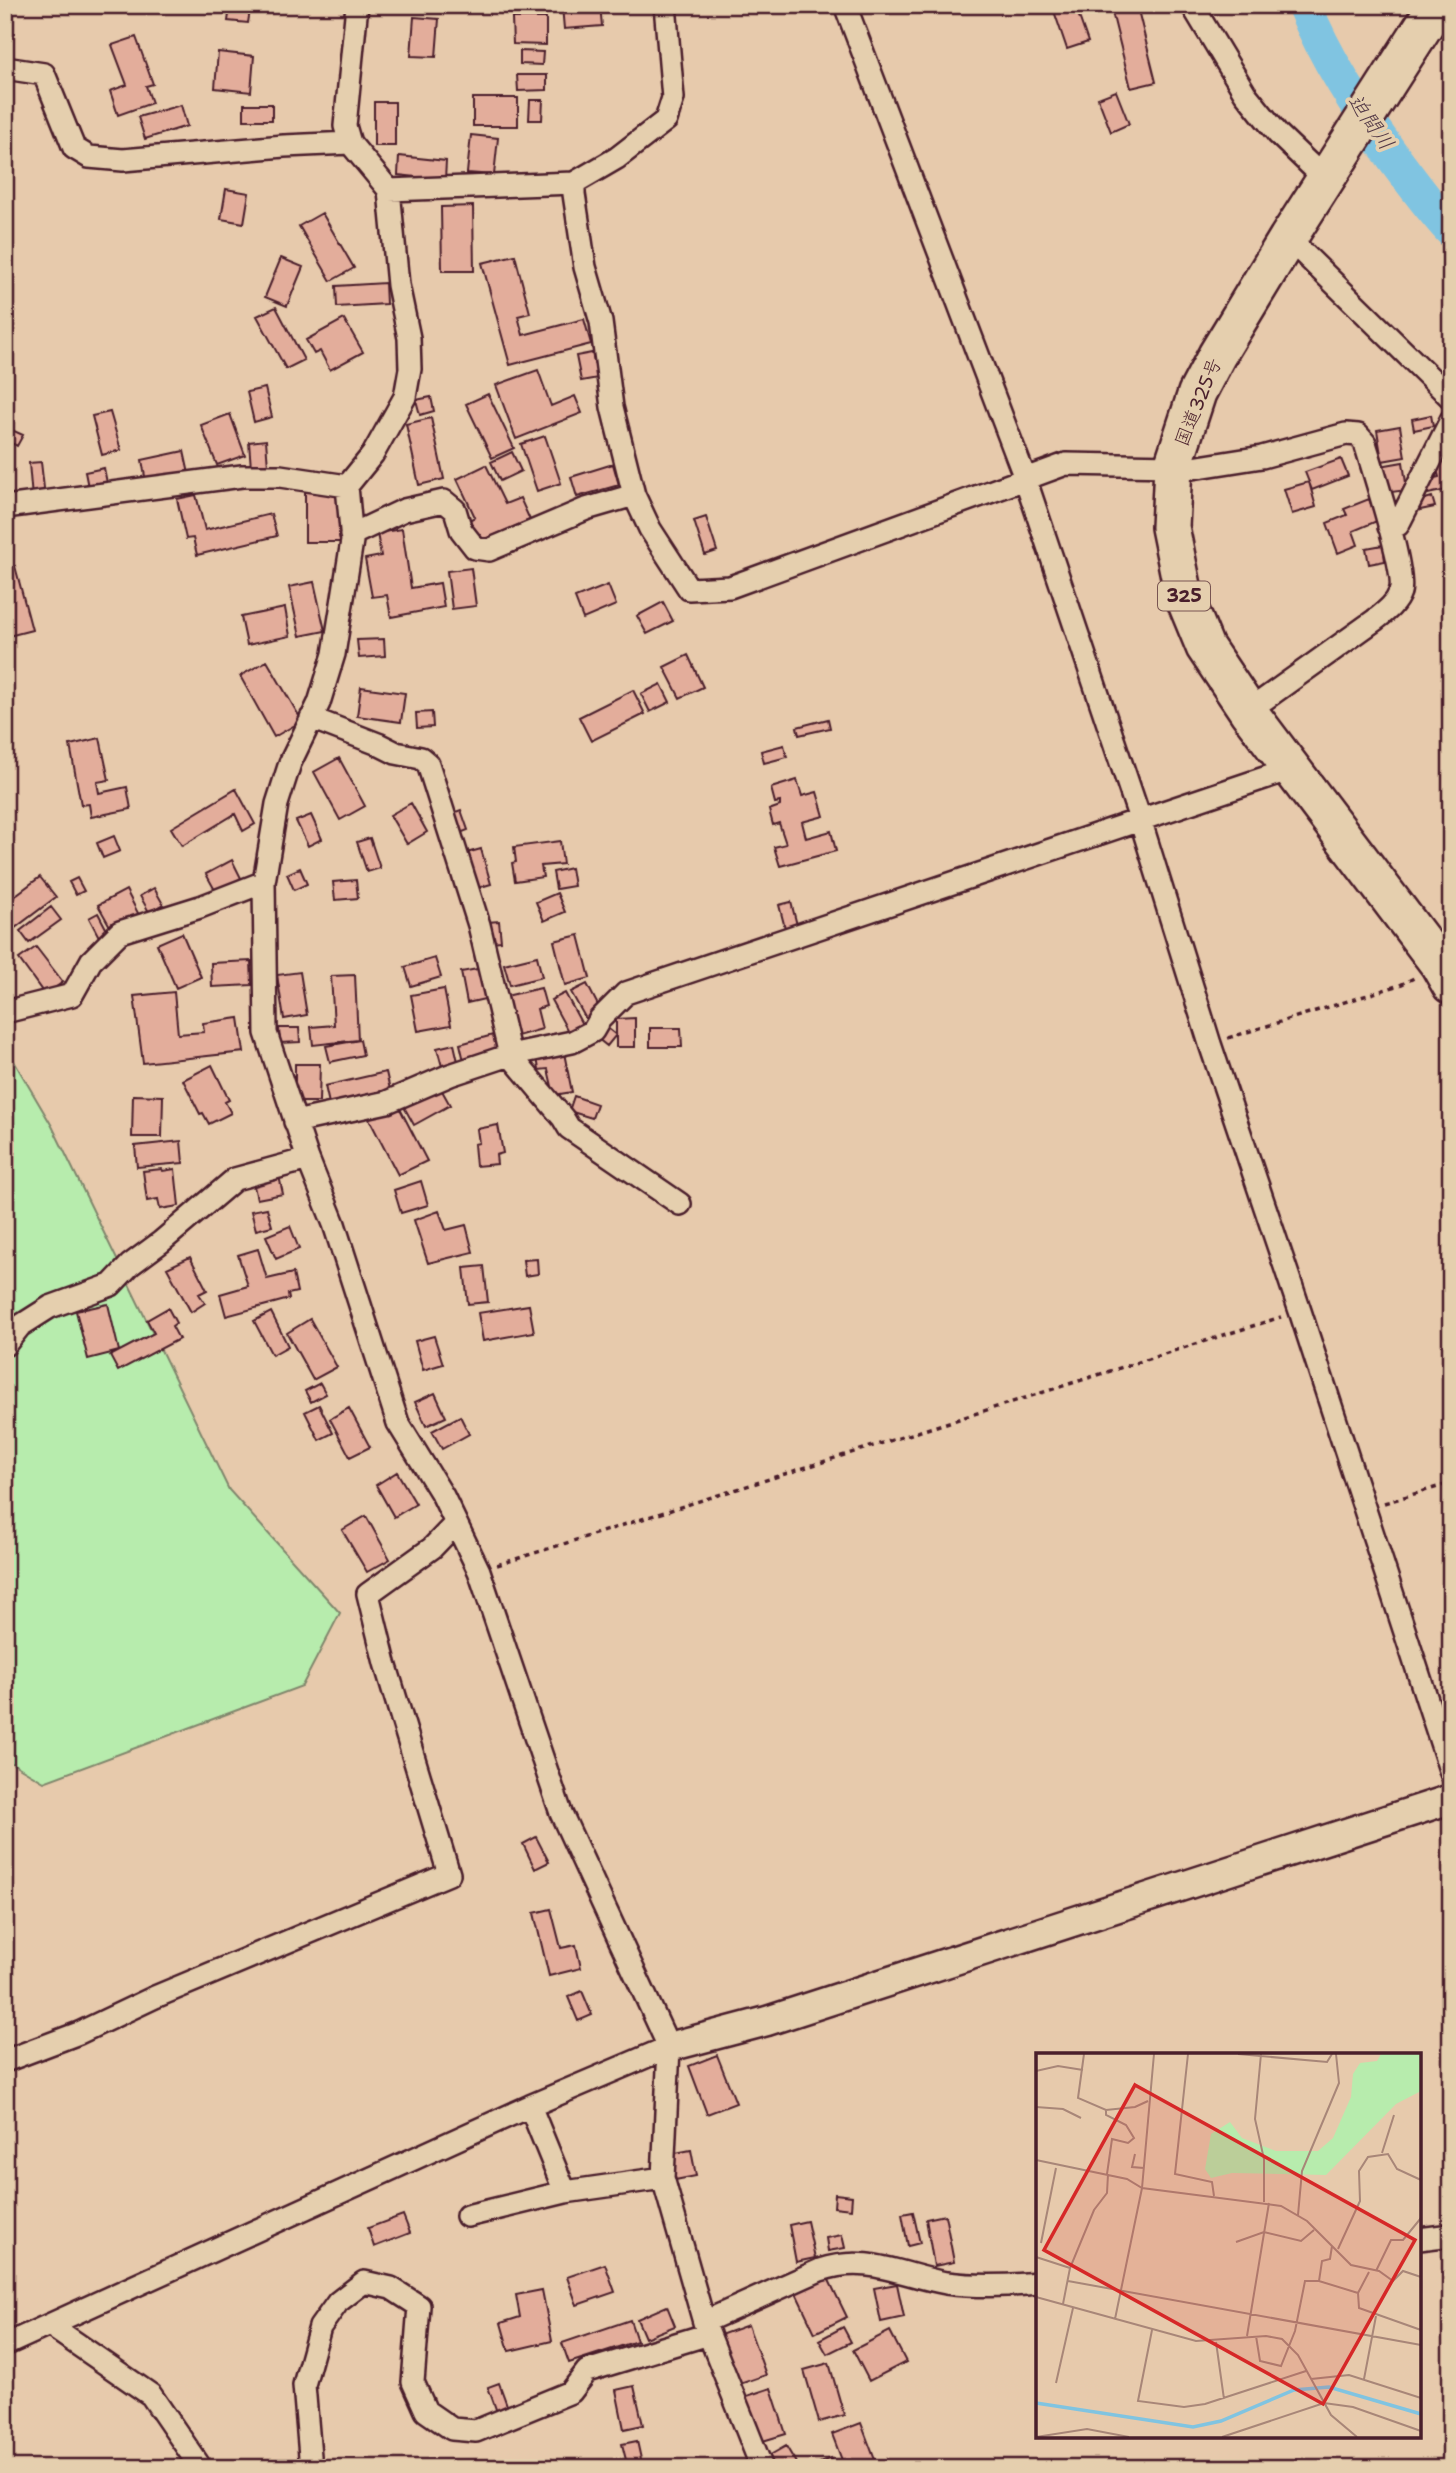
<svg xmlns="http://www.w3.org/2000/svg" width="1456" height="2473" viewBox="0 0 1456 2473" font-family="'Shantell Sans','Klee One',sans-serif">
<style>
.green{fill:#b7ecad;stroke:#80866c;stroke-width:2}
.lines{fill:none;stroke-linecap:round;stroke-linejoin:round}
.river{stroke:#80c4e1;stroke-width:35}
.building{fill:#e3ad9b;stroke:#4a1f2b;stroke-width:2}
.street-casing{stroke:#4a1f2b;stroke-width:26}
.secondary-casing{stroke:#4a1f2b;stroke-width:33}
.highway-casing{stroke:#4a1f2b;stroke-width:42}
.path{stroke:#4a1f2b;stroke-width:3.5;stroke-dasharray:5 5;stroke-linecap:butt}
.street{stroke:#e5cfae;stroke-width:21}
.secondary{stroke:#e5cfae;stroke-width:28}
.highway{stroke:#e5cfae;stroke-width:37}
.labels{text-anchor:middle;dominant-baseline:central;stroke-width:7;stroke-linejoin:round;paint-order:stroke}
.shield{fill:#e5cfae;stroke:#785452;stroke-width:2}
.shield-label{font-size:18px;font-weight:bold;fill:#4a1f2b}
.street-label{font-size:19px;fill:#4a1f2b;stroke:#e5cfae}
.water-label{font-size:21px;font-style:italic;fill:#523846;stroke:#e5cfae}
.inset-river{fill:none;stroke:#80c4e1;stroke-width:3.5}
.inset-road{fill:none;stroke:#a88678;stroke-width:2}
.view{fill:#d62828;fill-opacity:0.15;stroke:#d62828;stroke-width:3.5}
.inset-edge{fill:none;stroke:#4a1f2b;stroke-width:3.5}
</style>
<rect width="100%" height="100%" fill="#e7caac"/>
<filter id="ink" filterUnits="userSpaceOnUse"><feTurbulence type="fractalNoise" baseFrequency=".0143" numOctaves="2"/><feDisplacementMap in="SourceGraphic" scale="14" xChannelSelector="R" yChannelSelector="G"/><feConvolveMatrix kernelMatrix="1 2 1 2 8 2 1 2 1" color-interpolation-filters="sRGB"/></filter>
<g filter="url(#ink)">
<path class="green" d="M 5,1046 L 52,1126 L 229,1490 L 340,1613 L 302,1686 L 44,1782 L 5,1759 Z"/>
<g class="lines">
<path class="river" d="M 1304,5 C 1326,59 1357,107 1391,154 C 1410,180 1429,206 1451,230"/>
</g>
<path class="building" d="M 600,5 L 602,26 L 564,29 L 562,6 Z
M 1070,5 L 1075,5 L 1088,42 L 1067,49 L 1054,11 Z
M 1137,6 L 1156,82 L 1131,88 L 1112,12 Z
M 230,7 L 250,10 L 248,23 L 228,21 Z
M 414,17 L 439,19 L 436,57 L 411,56 Z
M 512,18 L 546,18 L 546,45 L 513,44 Z
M 136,37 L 153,84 L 146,86 L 152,103 L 118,115 L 110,91 L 127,85 L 112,45 Z
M 520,51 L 543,52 L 542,65 L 520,64 Z
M 218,52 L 254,56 L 251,92 L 215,88 Z
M 517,75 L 547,75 L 547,90 L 518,91 Z
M 1116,91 L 1129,124 L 1111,132 L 1098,98 Z
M 473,98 L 518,98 L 518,126 L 473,126 Z
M 530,100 L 543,100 L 542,120 L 529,120 Z
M 374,102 L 395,102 L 395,146 L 374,146 Z
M 244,104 L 272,104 L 272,120 L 244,120 Z
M 181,105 L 187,126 L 145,139 L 138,117 Z
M 471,135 L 498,138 L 494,175 L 467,173 Z
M 399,156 L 446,161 L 445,180 L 398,175 Z
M 226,189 L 249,193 L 244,223 L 221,219 Z
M 473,206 L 474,271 L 442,271 L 441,207 Z
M 322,213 L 354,268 L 331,281 L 299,226 Z
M 515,255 L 530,313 L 518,316 L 523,335 L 584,319 L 591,344 L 510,365 L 482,263 Z
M 281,258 L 303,267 L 287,306 L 265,297 Z
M 385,283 L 386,304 L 337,307 L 336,286 Z
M 276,307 L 304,360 L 286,369 L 257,316 Z
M 344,319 L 363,352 L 330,370 L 320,351 L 314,354 L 306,340 Z
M 592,353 L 598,378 L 581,381 L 576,356 Z
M 538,370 L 551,406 L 575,396 L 582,413 L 516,439 L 496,385 Z
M 265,388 L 272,417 L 254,422 L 247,392 Z
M 488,394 L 514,448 L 492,458 L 466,404 Z
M 431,397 L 434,411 L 420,415 L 416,400 Z
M 110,412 L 121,450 L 102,455 L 92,416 Z
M 230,414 L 245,455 L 217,465 L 201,425 Z
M 1431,415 L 1433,426 L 1414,430 L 1412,419 Z
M 431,418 L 444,479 L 419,485 L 406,424 Z
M 1400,426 L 1405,457 L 1382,461 L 1377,430 Z
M 5,427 L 23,435 L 17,446 L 5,440 Z
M 545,436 L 561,483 L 537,491 L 521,444 Z
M 266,440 L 268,466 L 251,468 L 249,442 Z
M 184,451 L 189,474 L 146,482 L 142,460 Z
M 512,452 L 521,471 L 500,481 L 491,462 Z
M 1451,457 L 1451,489 L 1428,494 L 1426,480 L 1439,477 L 1435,461 Z
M 1341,459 L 1348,476 L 1312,490 L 1305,472 Z
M 41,462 L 45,497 L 32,498 L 29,463 Z
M 1403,462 L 1407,490 L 1384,493 L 1380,466 Z
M 613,464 L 619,485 L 577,497 L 571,477 Z
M 486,465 L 505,504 L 520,498 L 530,520 L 479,542 L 469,520 L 475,517 L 457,479 Z
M 104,468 L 108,488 L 89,492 L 85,472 Z
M 1309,482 L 1316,507 L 1292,514 L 1284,489 Z
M 305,491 L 339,491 L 340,542 L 305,542 Z
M 196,495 L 205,530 L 271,514 L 277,536 L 197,555 L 193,538 L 186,539 L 177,499 Z
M 1432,497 L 1435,507 L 1420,510 L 1418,501 Z
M 1369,499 L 1377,521 L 1353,531 L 1358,545 L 1338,553 L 1327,523 L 1347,515 L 1344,509 Z
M 706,517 L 717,551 L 705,555 L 694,521 Z
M 402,529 L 411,588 L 440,583 L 444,607 L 391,617 L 387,595 L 372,597 L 365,559 L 381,556 L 377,533 Z
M 1383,545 L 1385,561 L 1369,564 L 1366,548 Z
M 15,566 L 32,630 L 5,637 L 5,569 Z
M 471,568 L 476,606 L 452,609 L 447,571 Z
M 314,582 L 325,631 L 300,636 L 289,587 Z
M 608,585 L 616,605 L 583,619 L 575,598 Z
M 663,602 L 673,621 L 647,634 L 637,616 Z
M 285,608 L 290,636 L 247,645 L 241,617 Z
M 384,639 L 385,656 L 359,658 L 357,640 Z
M 688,655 L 703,687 L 680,698 L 664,667 Z
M 267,661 L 302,721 L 274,737 L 240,676 Z
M 661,684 L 670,702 L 650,712 L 641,694 Z
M 361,687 L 405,693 L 401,722 L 357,716 Z
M 633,690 L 645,714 L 591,741 L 579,717 Z
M 432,712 L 433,727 L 417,728 L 416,713 Z
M 828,719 L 830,728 L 799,735 L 797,727 Z
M 100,738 L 109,780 L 97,782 L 99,793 L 127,787 L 131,809 L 91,817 L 89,804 L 81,805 L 70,745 Z
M 784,745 L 787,757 L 764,763 L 761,751 Z
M 339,758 L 365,806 L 340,820 L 314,772 Z
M 797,780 L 802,796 L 817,792 L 824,816 L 802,822 L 806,838 L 831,831 L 836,851 L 780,866 L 774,847 L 786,844 L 779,823 L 773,825 L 769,810 L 780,806 L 780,802 L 775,803 L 771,788 Z
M 236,789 L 255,824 L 243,831 L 235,814 L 182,846 L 171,828 Z
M 411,803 L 427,832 L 407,844 L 390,815 Z
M 461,810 L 468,830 L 455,835 L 447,815 Z
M 311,815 L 322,839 L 308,846 L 296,821 Z
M 114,836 L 120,851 L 103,858 L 97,843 Z
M 370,838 L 380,868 L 367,872 L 357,842 Z
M 560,841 L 563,864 L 541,866 L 543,877 L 515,881 L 512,863 L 516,862 L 514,847 Z
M 481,849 L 491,884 L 474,889 L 463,854 Z
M 232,860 L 241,878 L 216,892 L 206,874 Z
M 300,868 L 307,884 L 294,890 L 287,874 Z
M 571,868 L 574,886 L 556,889 L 553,872 Z
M 40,877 L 56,897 L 11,931 L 5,923 L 5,903 Z
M 77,878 L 84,891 L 76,895 L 69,882 Z
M 356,880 L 358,898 L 335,900 L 333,882 Z
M 154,888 L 163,904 L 149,912 L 140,896 Z
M 126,890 L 139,915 L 112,930 L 98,905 Z
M 557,893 L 565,912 L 544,921 L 536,902 Z
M 791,902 L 797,925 L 785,928 L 779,905 Z
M 51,907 L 61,920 L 29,943 L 20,931 Z
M 98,913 L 108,932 L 99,937 L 89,918 Z
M 499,921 L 501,941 L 490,942 L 488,922 Z
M 182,933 L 201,977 L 176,988 L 157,944 Z
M 579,935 L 590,978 L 565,985 L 554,941 Z
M 36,947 L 63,982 L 45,995 L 19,959 Z
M 537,956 L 542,977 L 510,985 L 504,964 Z
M 435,958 L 441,977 L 411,986 L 405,967 Z
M 251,961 L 252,985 L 212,987 L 211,963 Z
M 483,968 L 489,998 L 467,1003 L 461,972 Z
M 300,972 L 307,1015 L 284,1019 L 277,975 Z
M 355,975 L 358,1040 L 313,1045 L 311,1027 L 334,1025 L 331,976 Z
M 587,984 L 602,1013 L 587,1021 L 571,992 Z
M 541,988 L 546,1006 L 537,1009 L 542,1029 L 517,1036 L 506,996 Z
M 444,989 L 451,1025 L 418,1031 L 411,995 Z
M 174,992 L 178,1034 L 204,1032 L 203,1023 L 239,1018 L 244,1052 L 143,1063 L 134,996 Z
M 565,993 L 584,1028 L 570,1035 L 551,1000 Z
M 635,1018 L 635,1047 L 616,1047 L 616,1019 Z
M 606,1027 L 616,1035 L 607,1046 L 597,1038 Z
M 279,1028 L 299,1028 L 300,1042 L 280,1043 Z
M 650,1028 L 681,1028 L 682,1047 L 650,1047 Z
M 493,1035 L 498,1053 L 464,1061 L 460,1044 Z
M 360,1040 L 363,1055 L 330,1062 L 326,1046 Z
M 454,1044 L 459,1066 L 443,1070 L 437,1048 Z
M 564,1053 L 572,1092 L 554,1095 L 548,1069 L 539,1070 L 537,1057 Z
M 295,1064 L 320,1064 L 319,1102 L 295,1102 Z
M 212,1065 L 229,1100 L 225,1102 L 231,1113 L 209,1124 L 203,1113 L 200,1114 L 183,1080 Z
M 386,1072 L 391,1094 L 330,1108 L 325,1086 Z
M 440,1087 L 450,1105 L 414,1125 L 404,1107 Z
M 133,1095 L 163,1096 L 162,1137 L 132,1137 Z
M 574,1096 L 597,1104 L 592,1118 L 569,1111 Z
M 396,1101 L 427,1161 L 398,1175 L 367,1115 Z
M 498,1125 L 503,1153 L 496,1155 L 497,1164 L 476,1166 L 474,1144 L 479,1143 L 477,1129 Z
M 181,1141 L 183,1163 L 137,1167 L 135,1146 Z
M 162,1169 L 163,1171 L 175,1169 L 179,1206 L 160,1209 L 158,1199 L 147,1201 L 143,1171 Z
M 279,1176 L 283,1194 L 257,1199 L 253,1182 Z
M 421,1181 L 428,1205 L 401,1213 L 394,1190 Z
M 267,1208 L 272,1226 L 256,1230 L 251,1211 Z
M 439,1211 L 446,1230 L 466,1225 L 473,1252 L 428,1263 L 414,1220 Z
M 290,1226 L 299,1249 L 276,1259 L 266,1236 Z
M 258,1249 L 267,1279 L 293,1273 L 297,1292 L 288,1294 L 289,1299 L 226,1316 L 220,1294 L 248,1286 L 238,1255 Z
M 190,1257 L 207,1290 L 199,1294 L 205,1303 L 191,1312 L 167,1268 Z
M 537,1259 L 538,1274 L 525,1276 L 523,1260 Z
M 484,1266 L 488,1302 L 468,1304 L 464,1268 Z
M 108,1304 L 119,1351 L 88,1359 L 76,1311 Z
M 529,1305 L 534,1332 L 483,1341 L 478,1313 Z
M 168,1308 L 176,1323 L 172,1326 L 179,1339 L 118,1371 L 110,1356 L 154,1333 L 147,1320 Z
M 271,1312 L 288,1346 L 272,1355 L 254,1321 Z
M 310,1319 L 337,1367 L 313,1380 L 287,1333 Z
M 434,1336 L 443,1364 L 423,1370 L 415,1341 Z
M 320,1383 L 326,1394 L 311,1402 L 305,1391 Z
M 435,1393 L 446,1417 L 426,1426 L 415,1402 Z
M 319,1405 L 333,1433 L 319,1440 L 305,1412 Z
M 349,1408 L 370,1447 L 350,1457 L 330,1419 Z
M 460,1416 L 469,1434 L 442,1449 L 432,1431 Z
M 397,1472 L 416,1504 L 394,1517 L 376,1485 Z
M 366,1516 L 390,1559 L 367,1572 L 342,1530 Z
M 536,1837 L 549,1862 L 535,1869 L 523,1844 Z
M 551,1909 L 561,1948 L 576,1945 L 581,1968 L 549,1976 L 534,1913 Z
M 582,1991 L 592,2015 L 578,2021 L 568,1997 Z
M 717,2055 L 736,2103 L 707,2114 L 689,2066 Z
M 691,2150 L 696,2176 L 675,2180 L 670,2154 Z
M 835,2194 L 852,2196 L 851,2209 L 834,2207 Z
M 913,2212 L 920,2243 L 908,2246 L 902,2214 Z
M 403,2215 L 410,2233 L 374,2247 L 368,2228 Z
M 945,2215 L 954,2262 L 934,2266 L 926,2219 Z
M 807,2221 L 815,2258 L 796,2262 L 789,2225 Z
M 842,2235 L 845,2248 L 828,2251 L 826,2238 Z
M 605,2264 L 615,2292 L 577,2305 L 567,2277 Z
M 828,2278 L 847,2317 L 815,2333 L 796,2293 Z
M 897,2284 L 904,2317 L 881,2322 L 874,2288 Z
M 542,2290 L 552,2341 L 509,2351 L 501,2323 L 520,2317 L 516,2295 Z
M 667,2306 L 675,2326 L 645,2338 L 637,2319 Z
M 630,2320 L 637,2341 L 569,2363 L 562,2343 Z
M 748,2325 L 766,2375 L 737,2385 L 720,2335 Z
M 843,2327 L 851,2342 L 827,2354 L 819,2340 Z
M 890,2331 L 906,2362 L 869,2381 L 853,2350 Z
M 829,2363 L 844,2415 L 819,2422 L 804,2370 Z
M 499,2383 L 508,2408 L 497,2412 L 488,2387 Z
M 634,2386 L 643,2425 L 624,2429 L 616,2390 Z
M 771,2388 L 786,2434 L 756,2443 L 741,2398 Z
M 861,2423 L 878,2468 L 845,2468 L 832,2434 Z
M 637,2441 L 643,2468 L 628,2468 L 622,2444 Z
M 786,2446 L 799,2468 L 771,2468 L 765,2458 Z
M 830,2458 L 835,2468 L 810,2468 Z
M 551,2459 L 553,2468 L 536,2468 L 535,2462 Z"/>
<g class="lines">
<defs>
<path id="street" d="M 357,5 L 345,126 L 350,143 L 389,190 L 398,285 L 409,338 L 410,369 L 405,397 L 373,454 L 347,486 L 352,541 L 334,654 L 319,703 L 290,763 L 277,804 L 264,882 L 266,1033 L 308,1159 L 334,1224 L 398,1423 L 443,1496 L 479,1571 L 561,1813 L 669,2047 L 663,2178 L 704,2322 L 762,2468
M 845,5 L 1025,478 L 1140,819 L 1210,1044 L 1300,1311 L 1451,1773
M 1192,5 L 1245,93 L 1278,134 L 1326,180
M 5,68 L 44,74 L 74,148 L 89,157 L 123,160 L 284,146 L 350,143
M 574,183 L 574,194 L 585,267 L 601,322 L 612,407 L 634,495 L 650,529 L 689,589 L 730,587 L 1066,464 L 1173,466 L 1186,469 L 1262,457 L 1346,434 L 1358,435 L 1365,443 C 1372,467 1407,574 1400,592 C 1396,604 1385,612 1375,620 L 1248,711
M 389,190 L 574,183 L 617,158 L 666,120 L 673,98 L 665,5
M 1288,238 L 1451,398
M 5,507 L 242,476 L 280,476 L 347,486
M 1389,527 L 1398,525 L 1451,420
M 351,535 L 404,510 L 444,501 L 455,510 L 461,530 L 475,548 L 489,550 L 586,509 L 634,495
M 311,718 L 378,744 L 396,753 L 421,758 L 428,764 L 479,925 L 510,1055 L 563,1118 L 569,1128 L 680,1204
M 5,1012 L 72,995 L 91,961 L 120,932 L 200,907 L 264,882
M 295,1122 L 387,1102 L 450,1075 L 510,1055 L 572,1042 L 593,1031 L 600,1019 L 626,993 L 1291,769
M 5,1345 L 20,1326 L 50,1307 L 111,1285 L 130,1265 L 161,1242 L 235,1179 L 308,1159
M 5,2061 L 79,2033 L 155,1997 L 449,1874 L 385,1663 L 368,1594 L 432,1548 L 455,1524
M 565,2192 L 663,2178
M 467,2216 L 565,2192 L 530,2106
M 1419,2239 L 1451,2235
M 704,2322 L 820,2270 C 867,2254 901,2275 946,2283 C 977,2287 1008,2286 1038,2283
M 51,2326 L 151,2395 L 201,2468
M 5,2345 L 530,2106 L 669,2047
M 311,2468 L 304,2385 L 320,2327 L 338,2302 L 364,2282 L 391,2288 L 419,2306 L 413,2382 L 426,2411 L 452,2429 L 476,2431 L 571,2392 L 587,2371 L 709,2334"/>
<path id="secondary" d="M 669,2047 L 767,2021 L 1451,1799"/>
<path id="highway" d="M 1437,5 L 1288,238 L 1217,355 L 1197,393 L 1173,466 L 1170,527 L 1184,596 L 1205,647 L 1248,711 L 1439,964 L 1451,985"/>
</defs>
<use href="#street" class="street-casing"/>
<use href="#secondary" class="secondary-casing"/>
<use href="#highway" class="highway-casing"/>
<path class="path" d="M 1228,1038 L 1400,985 L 1414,978
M 1384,1503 L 1451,1483
M 497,1565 L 1281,1317"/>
<use href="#street" class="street"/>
<use href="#secondary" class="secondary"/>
<use href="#highway" class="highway"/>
</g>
</g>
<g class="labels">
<rect class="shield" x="1158" y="581.5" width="52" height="29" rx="5"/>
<g class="shield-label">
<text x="1184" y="596">325</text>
</g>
<g class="street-label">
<text transform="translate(1198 402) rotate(-68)">国道325号</text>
</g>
<g class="water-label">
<text transform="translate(1371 122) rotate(55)">迫間川</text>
</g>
</g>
<g transform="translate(1036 2053)">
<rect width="385" height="385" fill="#e7caac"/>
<path d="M 345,1 L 385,1 L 385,38 L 360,51 L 290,122 L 196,120 L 175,125 L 169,116 L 175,81 L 194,69 L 206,85 L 240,98 L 282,98 L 297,85 L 315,44 L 317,21 L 324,10 L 341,8 Z" fill="#b7ecad"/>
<path class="inset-river" d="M 0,350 L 157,374 L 185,368 L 258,337 L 293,334 L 385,361"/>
<path class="inset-road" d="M 48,1 L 42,45 L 70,57 L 99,54 L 112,48M 152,1 L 139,121 L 176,129 L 178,143M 202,1 L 291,9 L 296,1M 225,1 L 219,66 L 228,106 L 228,149M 0,18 L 22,13 L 47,17M 0,20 L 0,44M 0,54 L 27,56 L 45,65M 70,57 L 70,62 L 90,72 L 98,85 L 92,90 L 76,86 L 71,121M 346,100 L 358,62M 99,101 L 96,114 L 108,115M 0,107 L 91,126 L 106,135 L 245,153 L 271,168 L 315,212 L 343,218 L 357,228 L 367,218 L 385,224M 262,162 L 266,118 L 303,30 L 300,1M 200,189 L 228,179 L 265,188 L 278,177M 5,190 L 20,115M 302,196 L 324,148 L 323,118 L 332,104 L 352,101 L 361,116 L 385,127M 0,204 L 34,215M 340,218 L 355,187 L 367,187 L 385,165M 333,219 L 322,240 L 323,255 L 385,277M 32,228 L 385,292M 283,228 L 286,208 L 294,206 L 296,193M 0,244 L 160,288 L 230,283 L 246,286 L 262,302 L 295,362 L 321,384M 27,251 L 34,215 L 58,157 L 71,140 L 72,121M 79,266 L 106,135 L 118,1M 116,277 L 102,348 L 148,354 L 169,351 L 270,318M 211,283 L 233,150M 220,283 L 224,308 L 245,313 L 259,278 L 269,228 L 283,228 L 322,240M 180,289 L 188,346M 275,326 L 313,322 L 385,345M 328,326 L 340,263M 20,330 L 37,255M 0,384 L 51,376 L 93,384M 186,384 L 288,350 L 317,354 L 385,378"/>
<path class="view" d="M 99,32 L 379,187 L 287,351 L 8,197 Z"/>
<rect width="385" height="385" class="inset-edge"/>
</g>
<rect width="1456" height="2473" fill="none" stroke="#e5cfae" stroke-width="28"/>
<rect x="14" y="14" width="1428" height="2445" fill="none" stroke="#4a1f2b" stroke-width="2.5" filter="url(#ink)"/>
</svg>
